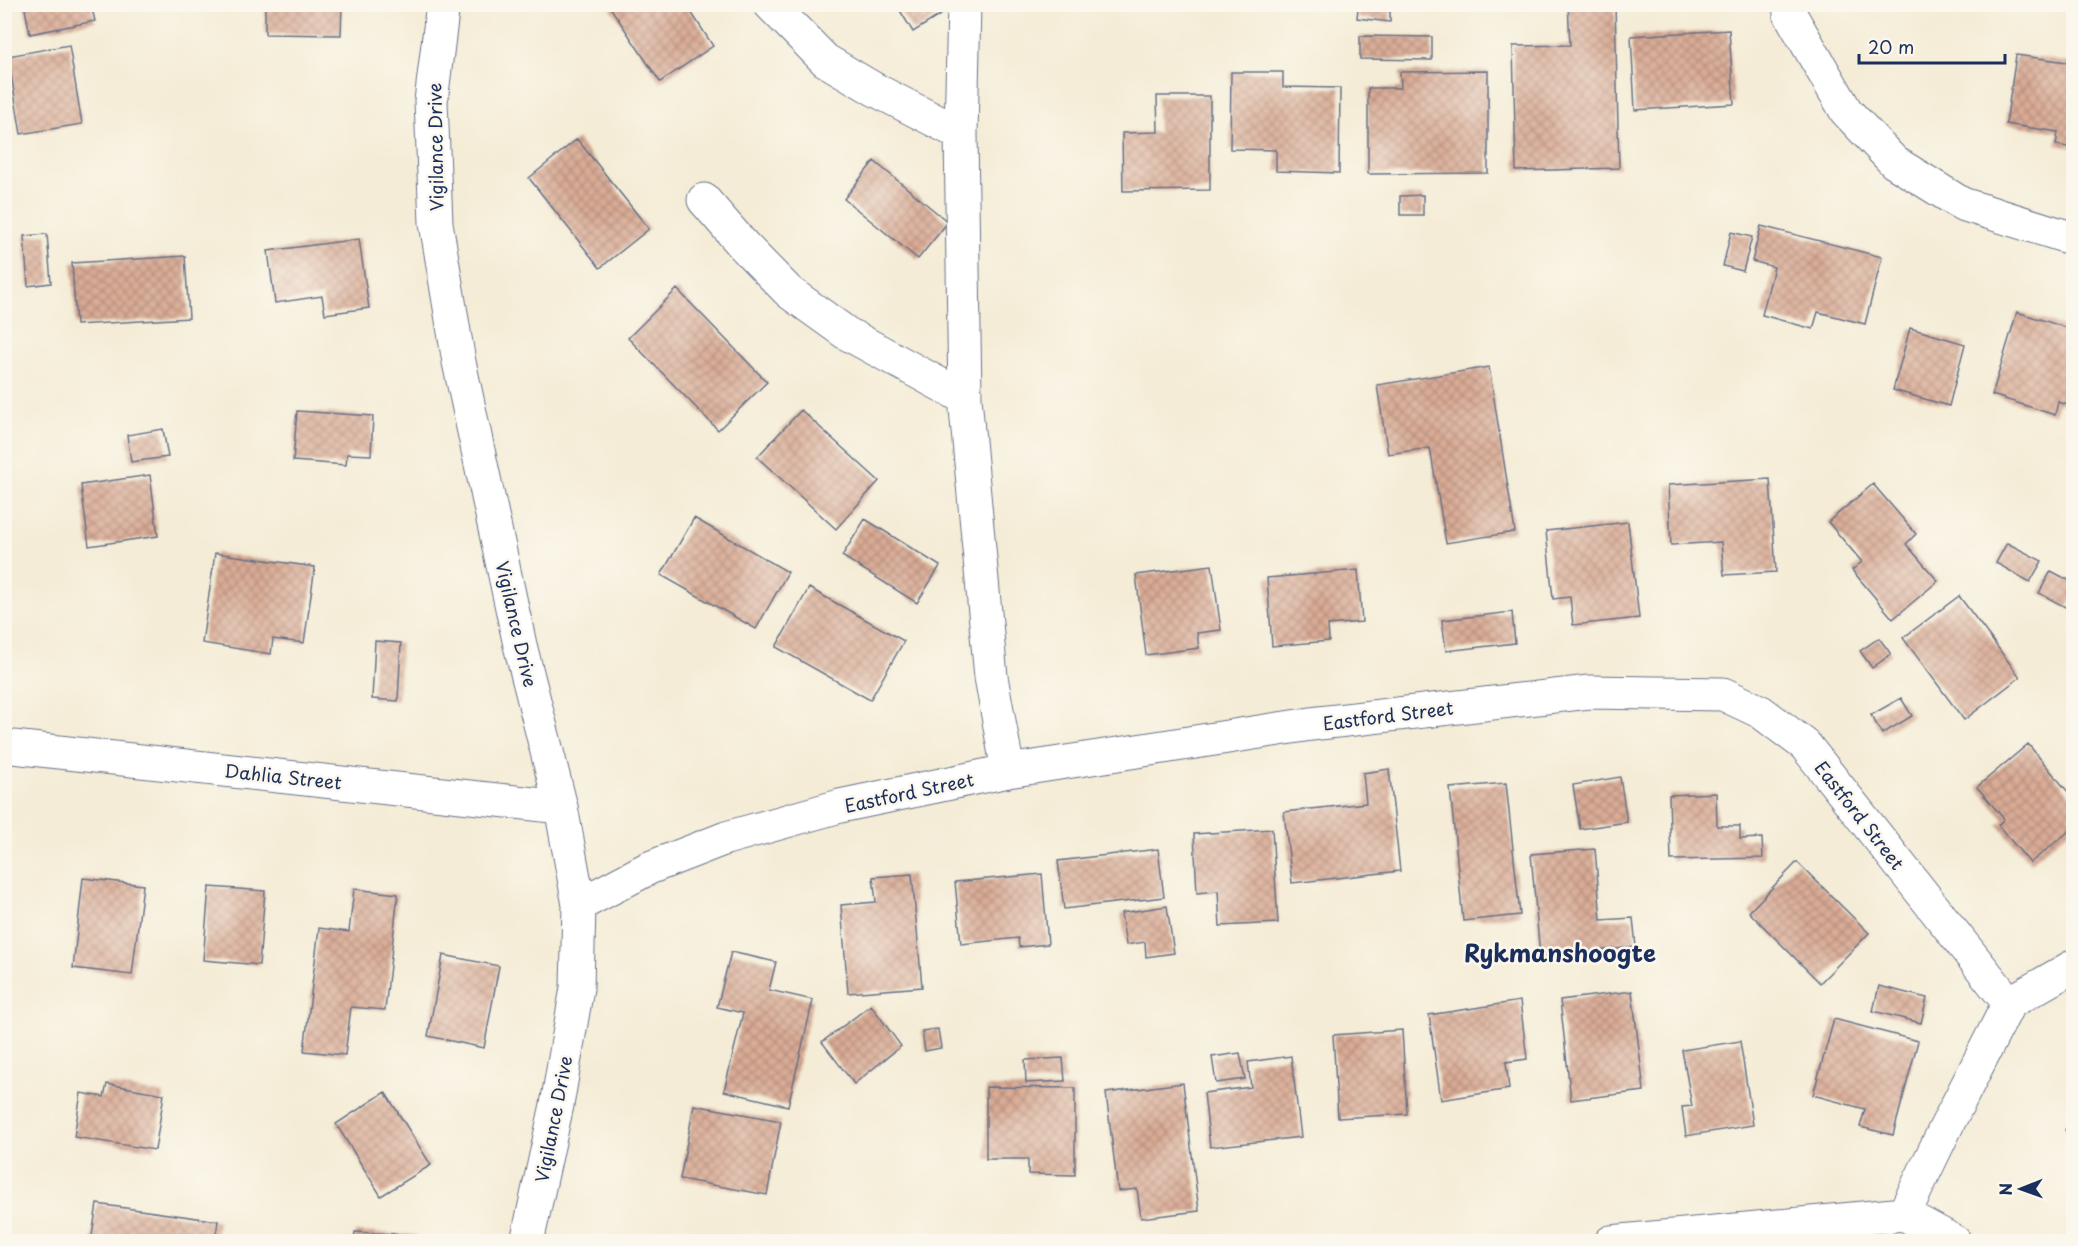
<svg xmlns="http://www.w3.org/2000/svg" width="2078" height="1246" viewBox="0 0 2078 1246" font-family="'Playpen Sans',sans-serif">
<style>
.building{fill:url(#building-cross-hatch)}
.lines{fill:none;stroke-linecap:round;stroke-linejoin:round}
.minor-casing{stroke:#677188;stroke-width:35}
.minor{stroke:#fff;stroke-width:33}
.labels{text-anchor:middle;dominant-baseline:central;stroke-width:5;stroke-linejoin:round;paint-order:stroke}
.street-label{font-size:18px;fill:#1b2f5e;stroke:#fbf7ec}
.district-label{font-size:24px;font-weight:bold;fill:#1b2f5e;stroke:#fbf7ec}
</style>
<defs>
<pattern id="building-cross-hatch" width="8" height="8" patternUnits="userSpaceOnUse" patternTransform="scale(1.5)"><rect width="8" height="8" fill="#daac95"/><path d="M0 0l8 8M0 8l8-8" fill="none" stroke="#b08c7d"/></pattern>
</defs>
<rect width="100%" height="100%" fill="#fbf7ec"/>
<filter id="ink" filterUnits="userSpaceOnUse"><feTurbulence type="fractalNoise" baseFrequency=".0167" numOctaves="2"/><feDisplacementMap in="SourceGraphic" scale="12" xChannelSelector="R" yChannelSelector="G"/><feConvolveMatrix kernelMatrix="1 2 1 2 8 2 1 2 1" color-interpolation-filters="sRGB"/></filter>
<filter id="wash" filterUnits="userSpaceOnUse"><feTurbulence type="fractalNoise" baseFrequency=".008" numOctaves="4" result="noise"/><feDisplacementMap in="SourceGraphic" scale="24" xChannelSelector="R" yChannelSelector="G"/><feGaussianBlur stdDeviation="1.35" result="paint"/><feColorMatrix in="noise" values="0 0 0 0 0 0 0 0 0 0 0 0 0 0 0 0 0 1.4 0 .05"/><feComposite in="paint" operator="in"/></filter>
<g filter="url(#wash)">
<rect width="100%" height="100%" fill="#f4ecd6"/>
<g id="blocks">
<path class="building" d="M 24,4 L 91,4 L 95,21 L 30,34 Z
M 265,4 L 342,4 L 341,35 L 265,34 Z
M 608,4 L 686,4 L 713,46 L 660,82 Z
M 896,4 L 947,4 L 950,9 L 913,32 Z
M 1568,4 L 1615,4 L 1619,168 L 1516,171 L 1513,46 L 1570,45 Z
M 1358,8 L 1390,11 L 1390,22 L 1357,18 Z
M 1729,30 L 1734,104 L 1635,110 L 1631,36 Z
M 1360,36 L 1432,37 L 1432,60 L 1360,59 Z
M 69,45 L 82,124 L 21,134 L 8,56 Z
M 2016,55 L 2074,63 L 2074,148 L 2056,145 L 2058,132 L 2006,124 Z
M 1488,71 L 1488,173 L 1368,174 L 1368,88 L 1401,88 L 1400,72 Z
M 1231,72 L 1283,72 L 1283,87 L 1340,88 L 1339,173 L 1276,171 L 1276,150 L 1230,149 Z
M 1157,96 L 1210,96 L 1210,190 L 1123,191 L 1122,133 L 1158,132 Z
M 577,139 L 649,229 L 600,268 L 529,178 Z
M 874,161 L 948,222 L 918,259 L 844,199 Z
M 1423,195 L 1423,215 L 1400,215 L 1400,196 Z
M 1761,226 L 1882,257 L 1865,324 L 1818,312 L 1813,329 L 1762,315 L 1774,267 L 1752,261 Z
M 1731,232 L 1752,237 L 1743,271 L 1723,266 Z
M 47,234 L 51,283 L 28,286 L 24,236 Z
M 359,239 L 369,308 L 325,314 L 322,296 L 275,303 L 268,251 Z
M 185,256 L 189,318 L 76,325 L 72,263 Z
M 677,289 L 767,382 L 718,430 L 628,338 Z
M 2017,312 L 2074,330 L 2074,407 L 2058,402 L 2055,415 L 1992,395 Z
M 1910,328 L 1965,344 L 1949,406 L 1893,390 Z
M 1489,367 L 1515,532 L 1446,543 L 1430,448 L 1388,454 L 1377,385 Z
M 801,410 L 879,481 L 836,529 L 757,457 Z
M 297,411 L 373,416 L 371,455 L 347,454 L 346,465 L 293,461 Z
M 163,429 L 168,457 L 131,462 L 127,435 Z
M 150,475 L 158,536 L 89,546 L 81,485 Z
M 1770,479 L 1776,572 L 1724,575 L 1721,542 L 1671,545 L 1668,485 Z
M 1873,484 L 1916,534 L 1906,544 L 1938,581 L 1893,619 L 1852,570 L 1862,562 L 1828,522 Z
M 694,518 L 788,572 L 756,629 L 661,575 Z
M 865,519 L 940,566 L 917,603 L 842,556 Z
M 1628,522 L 1639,618 L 1573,625 L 1570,597 L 1553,599 L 1546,531 Z
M 2007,543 L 2042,561 L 2030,582 L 1996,563 Z
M 215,553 L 315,567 L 304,643 L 273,639 L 271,654 L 202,643 Z
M 1212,565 L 1221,630 L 1197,633 L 1199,648 L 1146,655 L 1136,575 Z
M 1358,570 L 1362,622 L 1328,625 L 1329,641 L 1272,646 L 1267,578 Z
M 2051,571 L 2074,583 L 2074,596 L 2067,608 L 2039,593 Z
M 809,588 L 904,641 L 870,700 L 776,647 Z
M 1959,596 L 2020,677 L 1964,720 L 1903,638 Z
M 1512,612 L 1515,643 L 1446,651 L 1442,620 Z
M 1879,638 L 1891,654 L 1872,668 L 1860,651 Z
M 375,641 L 401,643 L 398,701 L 372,699 Z
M 1901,698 L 1912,716 L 1882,734 L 1871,715 Z
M 2028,744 L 2074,799 L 2074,827 L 2030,863 L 1998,825 L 2004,819 L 1977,787 Z
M 1389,769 L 1400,871 L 1292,883 L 1284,812 L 1366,803 L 1363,773 Z
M 1620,777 L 1627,822 L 1580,829 L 1573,785 Z
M 1506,783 L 1520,915 L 1463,921 L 1450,788 Z
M 1716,793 L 1717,826 L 1740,826 L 1740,839 L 1762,838 L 1763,858 L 1671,860 L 1669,795 Z
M 1272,829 L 1278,923 L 1220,926 L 1218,891 L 1197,893 L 1194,834 Z
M 1158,849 L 1164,897 L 1064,909 L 1058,861 Z
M 1595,849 L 1601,920 L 1633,918 L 1636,947 L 1540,956 L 1531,854 Z
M 1797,862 L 1869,933 L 1820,983 L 1749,912 Z
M 912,874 L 922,987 L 848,993 L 841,905 L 876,902 L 873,877 Z
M 1042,874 L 1048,944 L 1019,947 L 1018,938 L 961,944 L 955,882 Z
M 83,878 L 143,885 L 132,975 L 73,968 Z
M 209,887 L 265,891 L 259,965 L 203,960 Z
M 354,889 L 398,894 L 385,1010 L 351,1007 L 345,1055 L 304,1051 L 319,928 L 349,932 Z
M 1167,906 L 1174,953 L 1146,957 L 1145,942 L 1126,945 L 1121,913 Z
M 731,952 L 776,962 L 769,990 L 813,1000 L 788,1106 L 724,1091 L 743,1013 L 717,1007 Z
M 443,955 L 499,966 L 484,1048 L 428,1036 Z
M 1879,986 L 1927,998 L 1921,1023 L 1873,1011 Z
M 1632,991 L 1644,1091 L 1571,1100 L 1560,1000 Z
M 1520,1001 L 1527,1059 L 1506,1062 L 1509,1089 L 1441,1100 L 1429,1015 Z
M 871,1005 L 901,1046 L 854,1084 L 822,1042 Z
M 1834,1019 L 1918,1041 L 1893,1135 L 1860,1127 L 1865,1109 L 1813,1095 Z
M 938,1029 L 941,1048 L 925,1051 L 922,1031 Z
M 1402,1030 L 1407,1114 L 1338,1118 L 1333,1035 Z
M 1740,1041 L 1753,1125 L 1686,1136 L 1682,1107 L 1692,1106 L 1682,1050 Z
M 1240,1053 L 1245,1079 L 1216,1083 L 1212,1057 Z
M 1291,1056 L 1301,1137 L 1210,1147 L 1204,1093 L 1251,1087 L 1248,1062 Z
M 1063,1058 L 1065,1081 L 1026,1083 L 1025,1060 Z
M 1183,1083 L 1199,1211 L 1141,1218 L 1137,1189 L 1118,1191 L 1106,1093 Z
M 107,1084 L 164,1094 L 155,1150 L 74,1137 L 81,1093 L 104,1097 Z
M 986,1087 L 1075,1088 L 1075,1175 L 1028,1174 L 1028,1159 L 986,1159 Z
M 385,1092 L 431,1165 L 381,1196 L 336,1124 Z
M 694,1105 L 781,1121 L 767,1195 L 680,1179 Z
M 2074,1115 L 2074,1135 L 2065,1130 Z
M 97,1204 L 218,1221 L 215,1242 L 91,1242 Z
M 355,1232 L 416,1235 L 415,1242 L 354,1242 Z"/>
</g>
</g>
<g filter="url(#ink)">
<use href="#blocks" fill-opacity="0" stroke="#677188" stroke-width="1.5"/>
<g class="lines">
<defs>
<path id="minor" d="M 443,4 L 431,101 L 436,223 L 459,362 L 520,645 L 561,807 L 579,905 L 577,988 L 557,1105 L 527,1242
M 770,4 L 825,60 L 874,89 L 961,134
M 964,4 L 961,134 L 965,398 L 991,677 L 1008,771
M 1789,4 L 1790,14 L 1846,111 L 1894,162 L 1962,204 L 2074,239
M 704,200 L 744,246 L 789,292 L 846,333 L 965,398
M 4,746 L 561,807
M 579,905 L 649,868 L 726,838 L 840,806 L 1008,771 L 1311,724 L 1589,692 L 1723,694 L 1761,712 L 1805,745 L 2009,1003
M 2009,1003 L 2074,966
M 1904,1214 L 1946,1127 L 2009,1003
M 1904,1214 L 1955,1242
M 1611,1242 L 1904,1214"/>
</defs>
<use href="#minor" class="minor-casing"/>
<use href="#minor" class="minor"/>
</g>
</g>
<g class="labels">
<g class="street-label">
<text transform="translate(435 147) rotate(-91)">Vigilance Drive</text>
<text transform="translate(517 624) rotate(77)">Vigilance Drive</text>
<text transform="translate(1388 715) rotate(-7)">Eastford Street</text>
<text transform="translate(283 776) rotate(6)">Dahlia Street</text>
<text transform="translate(909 792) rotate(-12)">Eastford Street</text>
<text transform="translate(1860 815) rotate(52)">Eastford Street</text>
<text transform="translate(553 1119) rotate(-79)">Vigilance Drive</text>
</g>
<g class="district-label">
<text x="1560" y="952">Rykmanshoogte</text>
</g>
</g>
<rect width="2078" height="1246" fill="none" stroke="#fbf7ec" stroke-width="24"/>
<g transform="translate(2021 1189) rotate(269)" stroke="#fbf7ec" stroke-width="4.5" paint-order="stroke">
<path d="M0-4.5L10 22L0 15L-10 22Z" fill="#1b2f5e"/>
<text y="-9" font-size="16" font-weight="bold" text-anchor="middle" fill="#1b2f5e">N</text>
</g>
<path d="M1859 54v9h146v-9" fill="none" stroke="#1b2f5e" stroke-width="3"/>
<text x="1868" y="54" font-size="18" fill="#1b2f5e" stroke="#fbf7ec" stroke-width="4.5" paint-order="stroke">20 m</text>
</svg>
